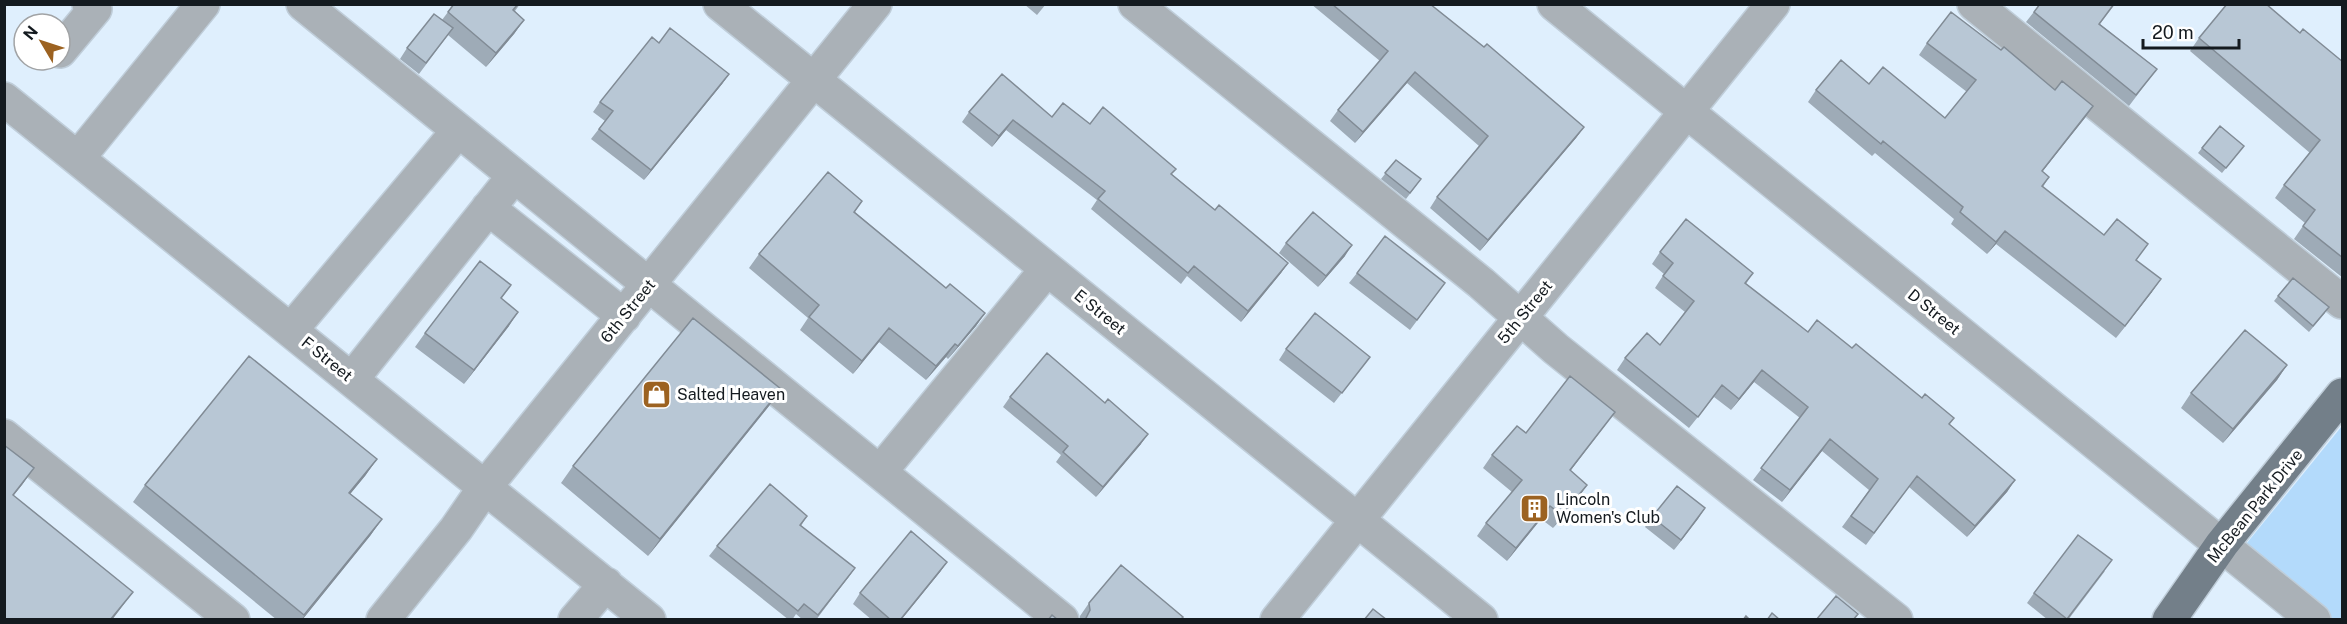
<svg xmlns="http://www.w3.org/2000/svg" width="2347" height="624" viewBox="0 0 2347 624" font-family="'Public Sans',sans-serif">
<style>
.green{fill:#b3dafb}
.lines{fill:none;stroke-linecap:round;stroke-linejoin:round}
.minor-casing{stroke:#bfcdd9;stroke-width:36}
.major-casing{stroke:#bfcdd9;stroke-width:36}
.minor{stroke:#aab1b7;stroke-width:33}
.major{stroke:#737f89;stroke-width:33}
.wall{fill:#9eabb7}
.shaded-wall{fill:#818b95}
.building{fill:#b8c7d5;stroke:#818b95;stroke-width:1.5}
.labels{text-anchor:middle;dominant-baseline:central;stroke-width:6;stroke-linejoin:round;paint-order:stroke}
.street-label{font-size:16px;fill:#141a1f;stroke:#fff}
.poi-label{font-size:16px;fill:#141a1f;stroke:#fff;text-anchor:start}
</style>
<rect width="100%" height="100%" fill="#dfeffd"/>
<path class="green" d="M 2342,426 L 2342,619 L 2329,619 L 2242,549 Z"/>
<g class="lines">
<defs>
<path id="minor" d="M 303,4 L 1062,620
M 720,4 L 1481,620
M 1135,4 L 1481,283 L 1556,349 L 1896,620
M 1554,4 L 2314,620
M 1974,4 L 2342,302
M 60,51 L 95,9 L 89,4
M 4,99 L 649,620
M 78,158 L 203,4
M 488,208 L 624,316
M 291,330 L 458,131
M 352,379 L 514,176
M 4,436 L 233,620
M 880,472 L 1047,269
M 383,620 L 456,529 L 485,487 L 875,4
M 575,620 L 606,584
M 1277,620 L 1773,4"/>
<path id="major" d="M 2169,620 L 2222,544 L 2342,395"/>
</defs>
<use href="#minor" class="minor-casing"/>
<use href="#major" class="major-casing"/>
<use href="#minor" class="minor"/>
<use href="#major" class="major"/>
</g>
<path class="wall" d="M 454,4 L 520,4 L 515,11 L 524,20 L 514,34 L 486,67 L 448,35 L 419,74 L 400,59 L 407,48 L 442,20 Z
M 1024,4 L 1046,4 L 1037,15 Z
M 1311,4 L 1430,4 L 1584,127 L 1576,138 L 1480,251 L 1430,208 L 1437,197 L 1479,146 L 1407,83 L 1355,143 L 1330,121 L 1338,110 L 1380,61 Z
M 2040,4 L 2115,4 L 2100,24 L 2157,69 L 2129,106 L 2026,22 Z
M 2300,33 L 2343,62 L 2343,278 L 2294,239 L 2305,223 L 2275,198 L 2284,185 L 2310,153 L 2190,51 L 2199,38 Z
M 659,43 L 729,74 L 722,84 L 644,180 L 591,139 L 605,121 L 593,112 L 600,102 Z
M 1927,43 L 2001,50 L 2055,90 L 2093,106 L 2042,172 L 2049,177 L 2043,187 L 2137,261 L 2152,292 L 2116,338 L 1996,244 L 1987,254 L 1951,224 L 1954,219 L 1875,153 L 1872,156 L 1808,102 L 1816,90 L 1869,84 L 1945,118 L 1967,92 L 1919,55 Z
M 969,112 L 1052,117 L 1090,124 L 1172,174 L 1215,210 L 1288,263 L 1281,273 L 1241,322 L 1187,276 L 1181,284 L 1091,209 L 1097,200 L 1006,130 L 992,147 L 962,122 Z
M 2244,146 L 2222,173 L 2198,153 L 2202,148 Z
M 1396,160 L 1421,179 L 1406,199 L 1381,179 Z
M 862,201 L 855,212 L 946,288 L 985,313 L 976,326 L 948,359 L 946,357 L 926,380 L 879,342 L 853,374 L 800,330 L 808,318 L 749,268 L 759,254 Z
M 1286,243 L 1345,256 L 1318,287 L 1279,253 Z
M 1660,252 L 1753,273 L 1746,284 L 1808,332 L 1950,425 L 2015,480 L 2007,492 L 1967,537 L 1909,487 L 1866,545 L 1842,527 L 1869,490 L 1822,451 L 1782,502 L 1753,480 L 1800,418 L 1754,382 L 1731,410 L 1714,397 L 1689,428 L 1617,370 L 1625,358 L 1660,345 L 1685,312 L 1655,288 L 1664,274 L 1652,264 Z
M 1357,273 L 1445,283 L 1410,330 L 1349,283 Z
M 511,285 L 501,299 L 509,326 L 464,384 L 415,347 L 425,333 Z
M 2278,296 L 2325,313 L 2309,332 L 2274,301 Z
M 1286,349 L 1370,357 L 1334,403 L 1279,360 Z
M 2287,365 L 2277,380 L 2223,443 L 2181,408 L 2191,393 Z
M 781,389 L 769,406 L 648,556 L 561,483 L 573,466 Z
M 1010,397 L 1141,444 L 1096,497 L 1056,462 L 1061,455 L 1003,407 Z
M 1606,424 L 1570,471 L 1587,485 L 1578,498 L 1553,528 L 1541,519 L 1507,561 L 1477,536 L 1486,523 L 1512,492 L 1483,468 L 1492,455 L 1526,433 Z
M 377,459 L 365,476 L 350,494 L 382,519 L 370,536 L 302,620 L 277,620 L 133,502 L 145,485 Z
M 1705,508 L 1674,550 L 1645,527 L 1652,517 Z
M 807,516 L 801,526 L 855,568 L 816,620 L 803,620 L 796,614 L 792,620 L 789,620 L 709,556 L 717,546 Z
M 947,562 L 940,572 L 901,620 L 872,620 L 853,604 L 860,593 Z
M 2105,571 L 2068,620 L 2048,620 L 2027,603 L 2034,593 Z
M 1089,603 L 1181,620 L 1080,620 L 1080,616 Z"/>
<path class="shaded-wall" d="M 524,20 L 514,34 L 486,67 L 496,53 Z
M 1415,72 L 1407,83 L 1355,143 L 1363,132 Z
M 729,74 L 722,84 L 644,180 L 651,170 Z
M 2093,106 L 2085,118 L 2033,183 L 2042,171 Z
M 1013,120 L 1006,130 L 992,147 L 999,136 Z
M 1584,127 L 1576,138 L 1480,251 L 1488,240 Z
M 2005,231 L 1996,244 L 1987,254 L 1996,242 Z
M 1352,245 L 1345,256 L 1318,287 L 1326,276 Z
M 1288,263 L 1281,273 L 1241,322 L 1248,311 Z
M 2161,279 L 2152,292 L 2116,338 L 2125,326 Z
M 518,312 L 509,326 L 464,384 L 474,370 Z
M 985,313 L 976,326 L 948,359 L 958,346 Z
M 889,328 L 879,342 L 853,374 L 862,361 Z
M 955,344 L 946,357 L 926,380 L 936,366 Z
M 2287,365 L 2277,380 L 2223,443 L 2233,429 Z
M 1762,370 L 1754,382 L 1731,410 L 1739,399 Z
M 781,389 L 769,406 L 648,556 L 660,539 Z
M 1615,412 L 1606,424 L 1561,483 L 1570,470 Z
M 1148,434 L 1141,444 L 1096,497 L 1103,487 Z
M 1830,439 L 1822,451 L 1782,502 L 1790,490 Z
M 377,459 L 365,476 L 337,510 L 349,493 Z
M 34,468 L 22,485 L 4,507 L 13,495 Z
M 2015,480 L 2007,492 L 1967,537 L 1975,526 Z
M 1587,485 L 1578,498 L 1553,528 L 1562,515 Z
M 1550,506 L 1541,519 L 1507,561 L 1516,548 Z
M 1705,508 L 1698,519 L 1674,550 L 1681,540 Z
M 382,519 L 370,536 L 302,620 L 301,620 Z
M 947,562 L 940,572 L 901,620 L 900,620 Z
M 855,568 L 848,578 L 815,620 Z
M 133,592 L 112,620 L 110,620 Z"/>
<path class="building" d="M 454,4 L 518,4 L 513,10 L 524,20 L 496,53 L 448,12 Z
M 1332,4 L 1430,4 L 1484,47 L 1487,44 L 1584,127 L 1488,240 L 1437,197 L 1488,136 L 1415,72 L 1363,132 L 1338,110 L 1388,51 Z
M 2040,4 L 2114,4 L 2099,24 L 2157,69 L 2136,95 L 2034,12 Z
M 2227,4 L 2266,4 L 2300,33 L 2303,29 L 2343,62 L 2343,258 L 2303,226 L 2315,210 L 2284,185 L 2320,140 L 2199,38 Z
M 1951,12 L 2001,50 L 2004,47 L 2055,90 L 2062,81 L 2093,106 L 2042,171 L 2049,177 L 2042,186 L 2104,235 L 2117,219 L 2148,244 L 2136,260 L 2161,279 L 2125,326 L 2005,231 L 1996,242 L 1960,212 L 1963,207 L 1883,141 L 1881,144 L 1816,90 L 1841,60 L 1869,84 L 1883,67 L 1945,118 L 1976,80 L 1927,43 Z
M 434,14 L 453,28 L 426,63 L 407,48 Z
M 670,28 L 729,74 L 651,170 L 599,129 L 613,111 L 600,102 L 652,37 L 659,43 Z
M 1002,74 L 1052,117 L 1063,103 L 1090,124 L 1103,107 L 1176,169 L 1171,174 L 1215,210 L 1219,205 L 1288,263 L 1248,311 L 1194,266 L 1188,273 L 1098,199 L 1105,191 L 1013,120 L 999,136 L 969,112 Z
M 2220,126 L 2244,146 L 2226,168 L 2202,148 Z
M 1396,160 L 1421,179 L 1410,193 L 1385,173 Z
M 828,172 L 862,201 L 854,212 L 946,288 L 950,284 L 985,313 L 958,346 L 955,344 L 936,366 L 889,328 L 862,361 L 809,317 L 819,305 L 759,254 Z
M 1313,212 L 1352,245 L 1326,276 L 1286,243 Z
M 1686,219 L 1753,273 L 1745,283 L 1808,332 L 1817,320 L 1852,348 L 1856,344 L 1922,398 L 1925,394 L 1954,418 L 1949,424 L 2015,480 L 1975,526 L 1917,476 L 1874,533 L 1851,516 L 1878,479 L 1830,439 L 1790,490 L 1761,468 L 1808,407 L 1762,370 L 1739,399 L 1722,385 L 1698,417 L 1625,358 L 1647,333 L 1660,345 L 1694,301 L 1663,276 L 1673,263 L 1660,252 Z
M 1385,236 L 1445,283 L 1417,320 L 1357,273 Z
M 480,261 L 511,285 L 501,298 L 518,312 L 474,370 L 425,333 Z
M 2293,278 L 2329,307 L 2313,326 L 2278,296 Z
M 1315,313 L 1370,357 L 1342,393 L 1286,349 Z
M 693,318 L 781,389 L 660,539 L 573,466 Z
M 2245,330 L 2287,365 L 2233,429 L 2191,393 Z
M 1047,353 L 1105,403 L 1108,399 L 1148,434 L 1103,487 L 1063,452 L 1068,446 L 1010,397 Z
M 249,356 L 377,459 L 349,493 L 382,519 L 304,615 L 145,485 Z
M 1570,376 L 1615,412 L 1570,470 L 1587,485 L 1562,515 L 1550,506 L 1516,548 L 1486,523 L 1522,480 L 1492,455 L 1517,426 L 1526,433 Z
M 4,445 L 34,468 L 13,495 L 133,592 L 110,620 L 4,620 Z
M 770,484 L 807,516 L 800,525 L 855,568 L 818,615 L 804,604 L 798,611 L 717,546 Z
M 1677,486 L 1705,508 L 1681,540 L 1652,517 Z
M 911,531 L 947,562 L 900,620 L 891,620 L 860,593 Z
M 2078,535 L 2112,560 L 2067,619 L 2034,593 Z
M 1121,565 L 1183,617 L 1180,620 L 1084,620 L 1086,618 L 1090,610 L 1089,603 Z
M 1836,596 L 1858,614 L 1853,620 L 1816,620 Z
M 1373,609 L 1387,620 L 1364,620 Z
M 1772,613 L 1780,620 L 1767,620 Z
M 1052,615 L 1058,620 L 1048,620 Z
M 1746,616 L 1750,620 L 1743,620 Z"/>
<defs>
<symbol id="shop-square" viewBox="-11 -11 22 22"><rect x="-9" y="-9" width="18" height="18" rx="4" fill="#9c6221" stroke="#fff"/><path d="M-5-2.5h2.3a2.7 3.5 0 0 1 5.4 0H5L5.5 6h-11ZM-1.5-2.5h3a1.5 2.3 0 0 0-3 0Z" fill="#fff"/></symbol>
<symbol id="building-square" viewBox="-11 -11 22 22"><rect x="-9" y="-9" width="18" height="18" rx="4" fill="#9c6221" stroke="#fff"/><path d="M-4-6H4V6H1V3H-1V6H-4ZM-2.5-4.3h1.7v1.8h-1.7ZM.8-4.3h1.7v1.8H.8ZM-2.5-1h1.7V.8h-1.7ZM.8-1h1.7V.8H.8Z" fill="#fff"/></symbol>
</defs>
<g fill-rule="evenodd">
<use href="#shop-square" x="640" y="378" width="33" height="33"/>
<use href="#building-square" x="1518" y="492" width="33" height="33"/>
</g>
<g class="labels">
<g class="street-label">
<text transform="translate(628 311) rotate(-51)">6th Street</text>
<text transform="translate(1100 312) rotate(39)">E Street</text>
<text transform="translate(1525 312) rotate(-51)">5th Street</text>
<text transform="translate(1934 312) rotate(39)">D Street</text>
<text transform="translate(327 359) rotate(39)">F Street</text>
<text transform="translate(2255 506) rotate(-51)">McBean Park Drive</text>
</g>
<g class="poi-label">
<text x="677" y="394">Salted Heaven</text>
<text x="1556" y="499">Lincoln<tspan x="1556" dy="18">Women's Club</tspan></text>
</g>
</g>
<rect width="2347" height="624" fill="none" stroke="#141a1f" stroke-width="12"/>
<g transform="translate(42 42) rotate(309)"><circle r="28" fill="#ffffff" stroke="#a1a3a5" stroke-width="1.5"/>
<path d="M0-4.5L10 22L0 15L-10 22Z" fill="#9c6221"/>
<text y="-9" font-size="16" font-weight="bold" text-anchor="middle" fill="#141a1f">N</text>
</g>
<path d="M2143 39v9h96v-9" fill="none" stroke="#141a1f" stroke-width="3"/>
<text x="2152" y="39" font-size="18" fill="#141a1f" stroke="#ffffff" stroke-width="4.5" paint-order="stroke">20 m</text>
</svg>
